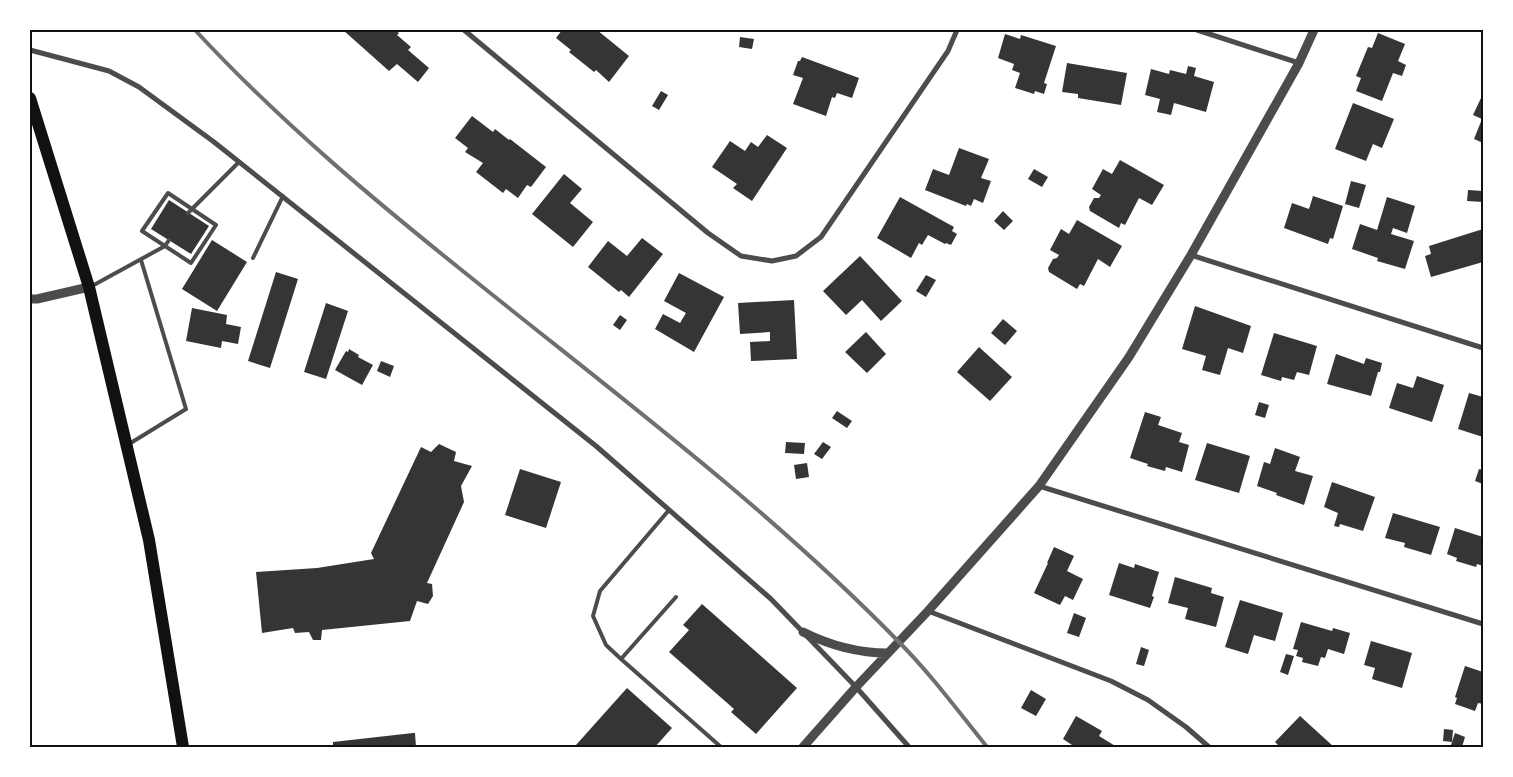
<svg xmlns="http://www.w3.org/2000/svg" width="1513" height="777" viewBox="0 0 1513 777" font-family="'Fira Sans Condensed',sans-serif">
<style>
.building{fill:#353535}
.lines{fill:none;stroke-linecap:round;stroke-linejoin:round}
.service{stroke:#4c4c4c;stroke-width:4}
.minor{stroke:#4c4c4c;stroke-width:5}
.tertiary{stroke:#4c4c4c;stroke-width:9}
.primary{stroke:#111;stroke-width:12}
.rail{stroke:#707070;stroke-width:4}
.neatline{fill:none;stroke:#111;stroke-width:2}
</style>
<rect width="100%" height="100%" fill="#fff"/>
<path class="building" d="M 343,30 L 395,30 L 399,33 L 397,35 L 411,47 L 408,50 L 429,68 L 418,82 L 397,64 L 389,71 Z
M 562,30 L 597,30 L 629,56 L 609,82 L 596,70 L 594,72 L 569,52 L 571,50 L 556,38 Z
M 1378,33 L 1405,44 L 1398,61 L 1406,65 L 1402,76 L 1393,73 L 1382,101 L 1356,91 L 1361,78 L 1356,76 L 1368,47 L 1372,48 Z
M 1005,34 L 1020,39 L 1021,35 L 1056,46 L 1044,83 L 1047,84 L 1044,94 L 1035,91 L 1034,94 L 1015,88 L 1020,73 L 1012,70 L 1014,64 L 998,58 Z
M 740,37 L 754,39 L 752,49 L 739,47 Z
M 802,57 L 859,78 L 852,98 L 837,93 L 835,98 L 832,97 L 826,116 L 793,104 L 803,78 L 793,75 L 798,61 L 800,61 Z
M 1067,63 L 1127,73 L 1121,105 L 1078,98 L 1078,94 L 1062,92 Z
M 1188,66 L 1196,68 L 1194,76 L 1214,82 L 1206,112 L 1174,103 L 1171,115 L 1157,112 L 1160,99 L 1145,95 L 1151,69 L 1169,74 L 1170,70 L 1186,74 Z
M 661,91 L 668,95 L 659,110 L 652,106 Z
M 1481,98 L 1483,99 L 1483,143 L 1474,139 L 1482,119 L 1473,115 Z
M 1353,103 L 1394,119 L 1382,148 L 1373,144 L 1366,161 L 1335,149 Z
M 472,116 L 493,132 L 495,129 L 509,140 L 510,139 L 546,167 L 531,187 L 527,185 L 518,198 L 506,189 L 503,193 L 476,172 L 483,163 L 465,152 L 468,148 L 455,138 Z
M 767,135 L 787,148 L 752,201 L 733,188 L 737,184 L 712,167 L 730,141 L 745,151 L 751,142 L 758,147 Z
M 959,148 L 989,159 L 981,178 L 991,181 L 983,203 L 974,199 L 971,206 L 967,204 L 966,206 L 925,190 L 933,169 L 949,175 Z
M 1120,160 L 1164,185 L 1152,205 L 1139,198 L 1125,225 L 1121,223 L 1119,228 L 1090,211 L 1089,207 L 1094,198 L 1099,198 L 1101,195 L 1092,189 L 1103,169 L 1112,174 Z
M 1034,169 L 1048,177 L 1042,187 L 1028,179 Z
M 564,174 L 582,189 L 570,203 L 593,222 L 573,247 L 532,214 Z
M 1351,181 L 1366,185 L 1359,208 L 1345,204 Z
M 1468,190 L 1483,191 L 1483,202 L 1467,201 Z
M 1313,196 L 1343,206 L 1333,239 L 1330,238 L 1328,244 L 1284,228 L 1292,203 L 1309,209 Z
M 900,197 L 954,227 L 952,231 L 957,234 L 951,245 L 946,243 L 945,244 L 928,235 L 922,245 L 919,243 L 911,258 L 877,238 Z
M 1387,197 L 1415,206 L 1407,233 L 1393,228 L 1391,234 L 1414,241 L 1405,269 L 1377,261 L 1378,258 L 1352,249 L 1360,224 L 1377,230 Z
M 169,200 L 209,226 L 191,254 L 151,229 Z
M 1003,211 L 1013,221 L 1004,230 L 994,221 Z
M 1077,220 L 1122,246 L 1110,267 L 1098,259 L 1084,286 L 1080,284 L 1077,289 L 1049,272 L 1048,268 L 1053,259 L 1057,258 L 1059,255 L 1050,250 L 1061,229 L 1069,234 Z
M 1483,229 L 1483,262 L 1431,277 L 1425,256 L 1431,254 L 1429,246 Z
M 642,238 L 663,254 L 629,297 L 621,290 L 619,292 L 588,267 L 608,241 L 627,256 Z
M 212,240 L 247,262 L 217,311 L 182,289 Z
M 860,256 L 902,301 L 881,321 L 862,300 L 846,315 L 823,291 Z
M 276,272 L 298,279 L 270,368 L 248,361 Z
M 679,273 L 724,297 L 694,352 L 655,329 L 663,314 L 680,323 L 686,313 L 664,301 Z
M 926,275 L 936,280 L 926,297 L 916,291 Z
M 794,300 L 797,359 L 751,361 L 750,342 L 770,341 L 770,332 L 740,334 L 738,303 Z
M 326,303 L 348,311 L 326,379 L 304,372 Z
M 1195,306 L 1251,326 L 1243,353 L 1228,348 L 1220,375 L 1202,370 L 1206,356 L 1182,349 Z
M 192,308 L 227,315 L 226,324 L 241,327 L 238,344 L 222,341 L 221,348 L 186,341 Z
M 620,315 L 627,320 L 620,330 L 613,325 Z
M 1003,319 L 1017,331 L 1005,345 L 991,333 Z
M 866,332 L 886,354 L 867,373 L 845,352 Z
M 1274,333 L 1317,346 L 1309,375 L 1297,372 L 1294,380 L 1282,377 L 1281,381 L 1261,375 Z
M 979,347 L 1012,377 L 990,401 L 957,372 Z
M 349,349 L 359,355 L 358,357 L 373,365 L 362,385 L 335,370 L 346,351 L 348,352 Z
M 1336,354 L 1364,364 L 1366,358 L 1382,363 L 1380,372 L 1378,372 L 1371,396 L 1327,384 Z
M 381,361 L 394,366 L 390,377 L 377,371 Z
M 1417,376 L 1444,385 L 1432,422 L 1389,408 L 1397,383 L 1413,388 Z
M 1469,393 L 1483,397 L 1483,437 L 1458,429 Z
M 1259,402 L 1269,405 L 1265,418 L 1255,415 Z
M 837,411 L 852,421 L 847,428 L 832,418 Z
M 1145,412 L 1161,417 L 1158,425 L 1182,433 L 1179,442 L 1189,445 L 1182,472 L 1166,467 L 1165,471 L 1147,466 L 1148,464 L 1130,458 Z
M 786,442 L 805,443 L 804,454 L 785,453 Z
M 823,442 L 831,447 L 822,459 L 814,454 Z
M 1207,443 L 1250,456 L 1239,493 L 1195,480 Z
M 439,444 L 456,452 L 454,461 L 472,466 L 461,486 L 464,502 L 427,583 L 432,584 L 433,596 L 428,604 L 417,601 L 410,621 L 322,630 L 321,640 L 313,640 L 309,632 L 295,633 L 293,628 L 262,633 L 256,572 L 317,568 L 374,559 L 371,553 L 421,447 L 431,452 Z
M 1275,448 L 1300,457 L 1295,471 L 1313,476 L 1304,505 L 1276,495 L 1277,493 L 1257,486 L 1264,462 L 1270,464 Z
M 807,463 L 809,477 L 796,479 L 794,465 Z
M 520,469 L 561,482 L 546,528 L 505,515 Z
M 1479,469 L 1483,470 L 1483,484 L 1475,481 Z
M 1332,482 L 1375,497 L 1363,531 L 1340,524 L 1339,527 L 1334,526 L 1338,513 L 1324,507 Z
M 1393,513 L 1440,527 L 1431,555 L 1404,547 L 1405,543 L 1385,538 Z
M 1455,528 L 1483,537 L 1483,566 L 1477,564 L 1476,567 L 1456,561 L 1457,558 L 1447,554 Z
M 1054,547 L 1074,556 L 1067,571 L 1083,579 L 1073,600 L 1065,596 L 1060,605 L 1034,593 L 1048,563 L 1047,563 Z
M 1119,563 L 1134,568 L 1135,564 L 1159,572 L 1152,596 L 1154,597 L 1150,608 L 1109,595 Z
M 1175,577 L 1212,588 L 1211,593 L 1224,597 L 1216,627 L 1185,619 L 1188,608 L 1168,603 Z
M 1240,600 L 1283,613 L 1275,641 L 1254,635 L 1248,654 L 1225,647 Z
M 702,604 L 797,688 L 756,734 L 731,712 L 734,709 L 669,652 L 689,630 L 683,625 Z
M 1074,613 L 1086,618 L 1079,637 L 1067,633 Z
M 1301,622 L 1332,631 L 1333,628 L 1350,633 L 1344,654 L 1328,649 L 1325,658 L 1321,657 L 1318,666 L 1302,662 L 1303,658 L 1296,656 L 1298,650 L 1293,649 Z
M 1371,641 L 1412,653 L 1402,688 L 1372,679 L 1375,668 L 1364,665 Z
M 1141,647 L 1149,650 L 1144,666 L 1136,664 Z
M 1286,654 L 1294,656 L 1288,675 L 1280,672 Z
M 1465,666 L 1483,672 L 1483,704 L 1478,703 L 1475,711 L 1455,704 L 1457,698 L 1455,697 Z
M 627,688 L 672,728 L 655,747 L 579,747 L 576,745 Z
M 1031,690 L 1046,699 L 1036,716 L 1021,708 Z
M 1076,716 L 1102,731 L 1099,736 L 1117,747 L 1075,747 L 1063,739 Z
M 1300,716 L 1334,747 L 1280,747 L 1275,742 Z
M 1444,729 L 1453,730 L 1452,742 L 1443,741 Z
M 413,733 L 415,733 L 416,747 L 333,747 L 333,742 Z
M 1455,733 L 1465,737 L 1462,747 L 1451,745 Z"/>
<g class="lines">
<path class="service" d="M 168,193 L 216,225 L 191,263 L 142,231 Z
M 188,213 L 239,162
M 253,258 L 283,196
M 92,286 L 165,246 L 169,240
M 129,444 L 186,409 L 141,260
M 669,510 L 600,591 L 593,616 L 606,645 L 621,659 L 676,597
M 621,659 L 721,747"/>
<path class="minor" d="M 464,30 L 708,233 L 741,256 L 772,261 L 796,256 L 821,237 L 948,51 L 957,30
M 1197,30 L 1299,63
M 30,50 L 109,71 L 139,87 L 214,142 L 596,446 L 771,599 L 856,687 L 909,747
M 1191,255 L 1483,348
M 1039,486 L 1483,624
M 928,611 L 1111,681 L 1148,700 L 1186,727 L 1209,747"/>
<path class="tertiary" d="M 30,299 L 37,299 L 89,287
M 803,632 C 831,646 857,653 888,653
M 803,747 L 856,687 L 928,611 L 1039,486 L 1129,357 L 1191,255 L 1299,63 L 1314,30"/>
<path class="primary" d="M 30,98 L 89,287 L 149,540 L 183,747"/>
<path class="rail" d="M 195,30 C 282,124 380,205 479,284 C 622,399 769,509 897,640 C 930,673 958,711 987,747"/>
</g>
<rect width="1513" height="777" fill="none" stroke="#ffffff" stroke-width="62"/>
<rect x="31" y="31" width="1451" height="715" class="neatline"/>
</svg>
